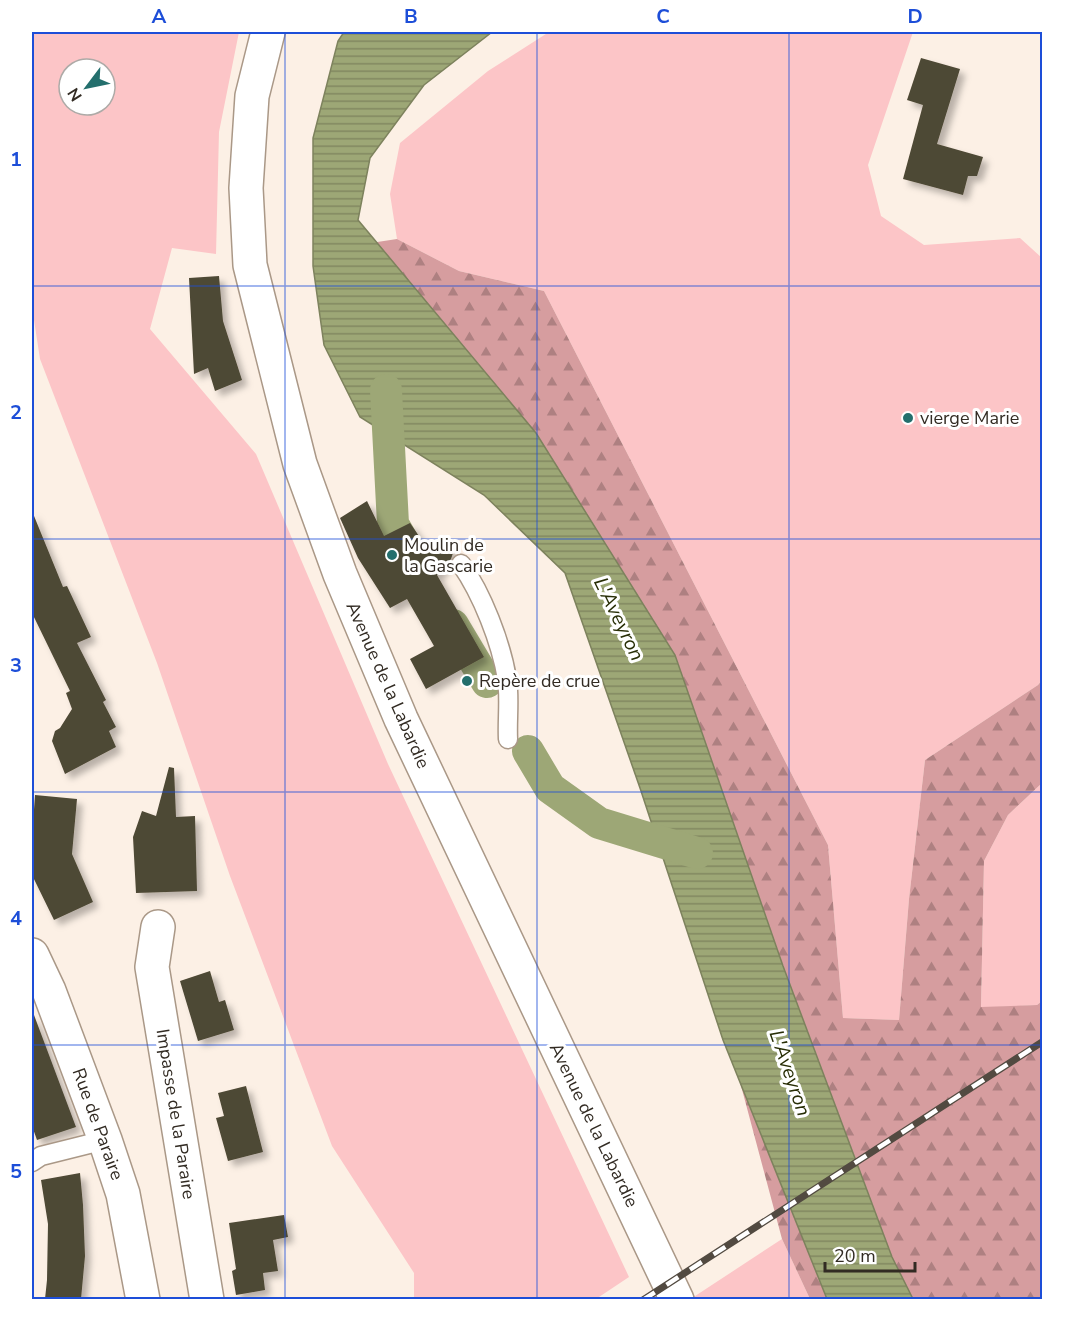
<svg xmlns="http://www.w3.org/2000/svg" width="1074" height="1331" viewBox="0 0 1074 1331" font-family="'Nunito Sans',sans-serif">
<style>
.grass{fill:#fcc5c7;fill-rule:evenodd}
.forest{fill:url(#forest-firs)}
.water{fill:url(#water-rules);stroke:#7d825d;stroke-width:1.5}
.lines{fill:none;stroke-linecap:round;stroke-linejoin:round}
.canal{stroke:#9da776;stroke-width:32}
.building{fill:#4e4834;filter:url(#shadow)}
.service-casing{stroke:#aa9887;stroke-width:21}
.minor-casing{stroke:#aa9887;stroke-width:36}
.tertiary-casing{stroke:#aa9887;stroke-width:36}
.service{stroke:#fff;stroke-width:18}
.minor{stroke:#fff;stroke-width:33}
.tertiary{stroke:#fff;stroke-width:33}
.rail-casing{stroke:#524a41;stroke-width:7}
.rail{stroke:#fff;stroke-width:4.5;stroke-dasharray:14;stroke-linecap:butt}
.grid{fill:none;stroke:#1d4ed8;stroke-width:1.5;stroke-opacity:0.55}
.poi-dot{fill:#246f6d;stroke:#fff;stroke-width:2}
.labels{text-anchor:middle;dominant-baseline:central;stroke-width:6;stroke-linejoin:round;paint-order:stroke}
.poi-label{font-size:18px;fill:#322b23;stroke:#fff;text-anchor:start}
.street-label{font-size:18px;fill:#322b23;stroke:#fff}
.water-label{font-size:20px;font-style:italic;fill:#282e06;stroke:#fff}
.neatline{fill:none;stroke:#1d4ed8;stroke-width:2}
.grid-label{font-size:20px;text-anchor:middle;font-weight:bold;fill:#1d4ed8}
</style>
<defs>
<pattern id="forest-firs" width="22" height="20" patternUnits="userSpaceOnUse" patternTransform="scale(1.5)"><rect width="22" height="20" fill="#d69d9f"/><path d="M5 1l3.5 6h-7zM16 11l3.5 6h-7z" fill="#ae8081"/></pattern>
<pattern id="water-rules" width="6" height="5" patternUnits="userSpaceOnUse" patternTransform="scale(1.5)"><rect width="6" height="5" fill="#9da776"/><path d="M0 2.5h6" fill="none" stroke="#818860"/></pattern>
<filter id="shadow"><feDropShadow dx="5.5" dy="5.5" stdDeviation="3" flood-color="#0004"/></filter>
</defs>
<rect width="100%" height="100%" fill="#fcf0e5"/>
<path class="grass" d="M 32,32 L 239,32 L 219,132 L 216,254 L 172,248 L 150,329 L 256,454 L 388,764 L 629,1277 L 596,1299 L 414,1299 L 414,1273 L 332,1146 L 230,876 L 157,663 L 40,359 L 32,307 ZM 69,69 L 105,69 L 105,105 L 69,105 Z
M 549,32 L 913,32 L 868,165 L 881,216 L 924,245 L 1020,238 L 1042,258 L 1042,680 L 1038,685 L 925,760 L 909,899 L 899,1020 L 843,1018 L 828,845 L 544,291 L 459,271 L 397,239 L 390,194 L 400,143 L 488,71 Z
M 1042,783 L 1042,1001 L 1037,1005 L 981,1008 L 984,861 L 1008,815 Z
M 782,1239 L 810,1299 L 689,1300 Z"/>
<path class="forest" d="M 397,239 L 459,271 L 544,291 L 828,845 L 843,1018 L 899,1020 L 909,899 L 925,760 L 1038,685 L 1042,680 L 1042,783 L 1008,815 L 984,861 L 981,1007 L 1037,1005 L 1042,1001 L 1042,1299 L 810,1299 L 782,1239 L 593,532 L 351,246 Z"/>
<path class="water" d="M 344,32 L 492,32 L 424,85 L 370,158 L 358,220 L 536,433 L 675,655 L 783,966 L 892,1257 L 913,1299 L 827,1299 L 723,1040 L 640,788 L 565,573 L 484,495 L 360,417 L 324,345 L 313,266 L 313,138 L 338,41 Z"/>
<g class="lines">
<path class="canal" d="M 386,390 L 393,524 L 418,567
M 453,625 L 487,682
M 528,751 L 550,788 L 599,823 L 697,853"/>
</g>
<path class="building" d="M 921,58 L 960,69 L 937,144 L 983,157 L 977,176 L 968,176 L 963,195 L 903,179 L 923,105 L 907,100 Z
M 219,276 L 223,321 L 242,380 L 215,391 L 208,368 L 194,374 L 189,278 Z
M 367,501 L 384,536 L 410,523 L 425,545 L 440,541 L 446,542 L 453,553 L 451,559 L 437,575 L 484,657 L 426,689 L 410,659 L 434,646 L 407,599 L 390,608 L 358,558 L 340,518 Z
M 32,511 L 63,587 L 67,586 L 91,637 L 77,643 L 106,700 L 103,702 L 116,727 L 109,731 L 116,747 L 65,774 L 52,741 L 55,731 L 60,728 L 72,709 L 66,693 L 70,691 L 32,613 Z
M 169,767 L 174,768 L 176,817 L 195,816 L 197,891 L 136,893 L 133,837 L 142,811 L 156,816 Z
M 35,795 L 77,799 L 72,854 L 93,902 L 54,920 L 32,875 L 32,838 Z
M 210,971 L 219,1002 L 225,1000 L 234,1030 L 198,1041 L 180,981 Z
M 32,1015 L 34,1015 L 76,1127 L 37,1140 L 32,1126 Z
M 246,1086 L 263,1152 L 228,1161 L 216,1118 L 224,1116 L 218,1093 Z
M 80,1173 L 83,1205 L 85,1256 L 81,1299 L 45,1299 L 47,1280 L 48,1224 L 41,1180 Z
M 284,1215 L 288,1237 L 273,1240 L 278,1271 L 263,1273 L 265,1290 L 236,1295 L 232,1271 L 236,1269 L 229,1223 Z"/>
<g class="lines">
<defs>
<path id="service" d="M 461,564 C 482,594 501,642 507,679 C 510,698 507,720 508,739
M 32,1162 L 41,1156 L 105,1140"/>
<path id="minor" d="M 158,927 L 152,967 L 207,1300
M 32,955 L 49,991 L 105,1140 L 123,1194 L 143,1300"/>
<path id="tertiary" d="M 268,32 L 252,96 L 246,188 L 250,265 L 300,464 L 340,574 L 401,719 L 677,1300"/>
</defs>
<use href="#service" class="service-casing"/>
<use href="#minor" class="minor-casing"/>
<use href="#tertiary" class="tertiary-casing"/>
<use href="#service" class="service"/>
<use href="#minor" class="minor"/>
<use href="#tertiary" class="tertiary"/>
<defs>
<path id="rail" d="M 643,1300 L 1042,1042"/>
</defs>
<use href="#rail" class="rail-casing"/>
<use href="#rail" class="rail"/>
</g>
<path class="grid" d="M 285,32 L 285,1300M 537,32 L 537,1300M 789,32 L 789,1300M 32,286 L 1042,286M 32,539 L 1042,539M 32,792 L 1042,792M 32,1045 L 1042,1045"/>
<g class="poi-dot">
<circle cx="908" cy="418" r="6"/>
<circle cx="392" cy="555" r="6"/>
<circle cx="467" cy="681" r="6"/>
</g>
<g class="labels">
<g class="poi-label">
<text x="920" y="418">vierge Marie</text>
<text x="404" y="545">Moulin de<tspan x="404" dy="21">la Gascarie</tspan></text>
<text x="479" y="681">Repère de crue</text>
</g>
<g class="street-label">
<text transform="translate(388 685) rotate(66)">Avenue de la Labardie</text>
<text transform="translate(176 1114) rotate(81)">Impasse de la Paraire</text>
<text transform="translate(98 1124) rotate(70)">Rue de Paraire</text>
<text transform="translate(594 1125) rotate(64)">Avenue de la Labardie</text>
</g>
<g class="water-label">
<text transform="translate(619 619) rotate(64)">L'Aveyron</text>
<text transform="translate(790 1073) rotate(71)">L'Aveyron</text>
</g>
</g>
<rect width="1074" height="1331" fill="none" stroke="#ffffff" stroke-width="66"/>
<g transform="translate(87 87) rotate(238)"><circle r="28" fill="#ffffff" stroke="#adaaa7" stroke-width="1.5"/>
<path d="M0-4.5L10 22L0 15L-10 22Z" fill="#246f6d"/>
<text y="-9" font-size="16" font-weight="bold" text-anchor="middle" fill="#322b23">N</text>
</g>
<path d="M825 1262v9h90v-9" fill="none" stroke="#322b23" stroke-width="3"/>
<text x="834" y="1262" font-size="18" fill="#322b23" stroke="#ffffff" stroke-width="4.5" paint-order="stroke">20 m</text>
<rect x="33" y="33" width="1008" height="1265" class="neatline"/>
<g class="grid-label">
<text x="159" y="23">A</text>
<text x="411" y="23">B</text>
<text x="663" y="23">C</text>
<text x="915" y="23">D</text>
<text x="16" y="166">1</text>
<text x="16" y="419">2</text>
<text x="16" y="672">3</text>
<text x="16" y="925">4</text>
<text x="16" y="1178">5</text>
</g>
</svg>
